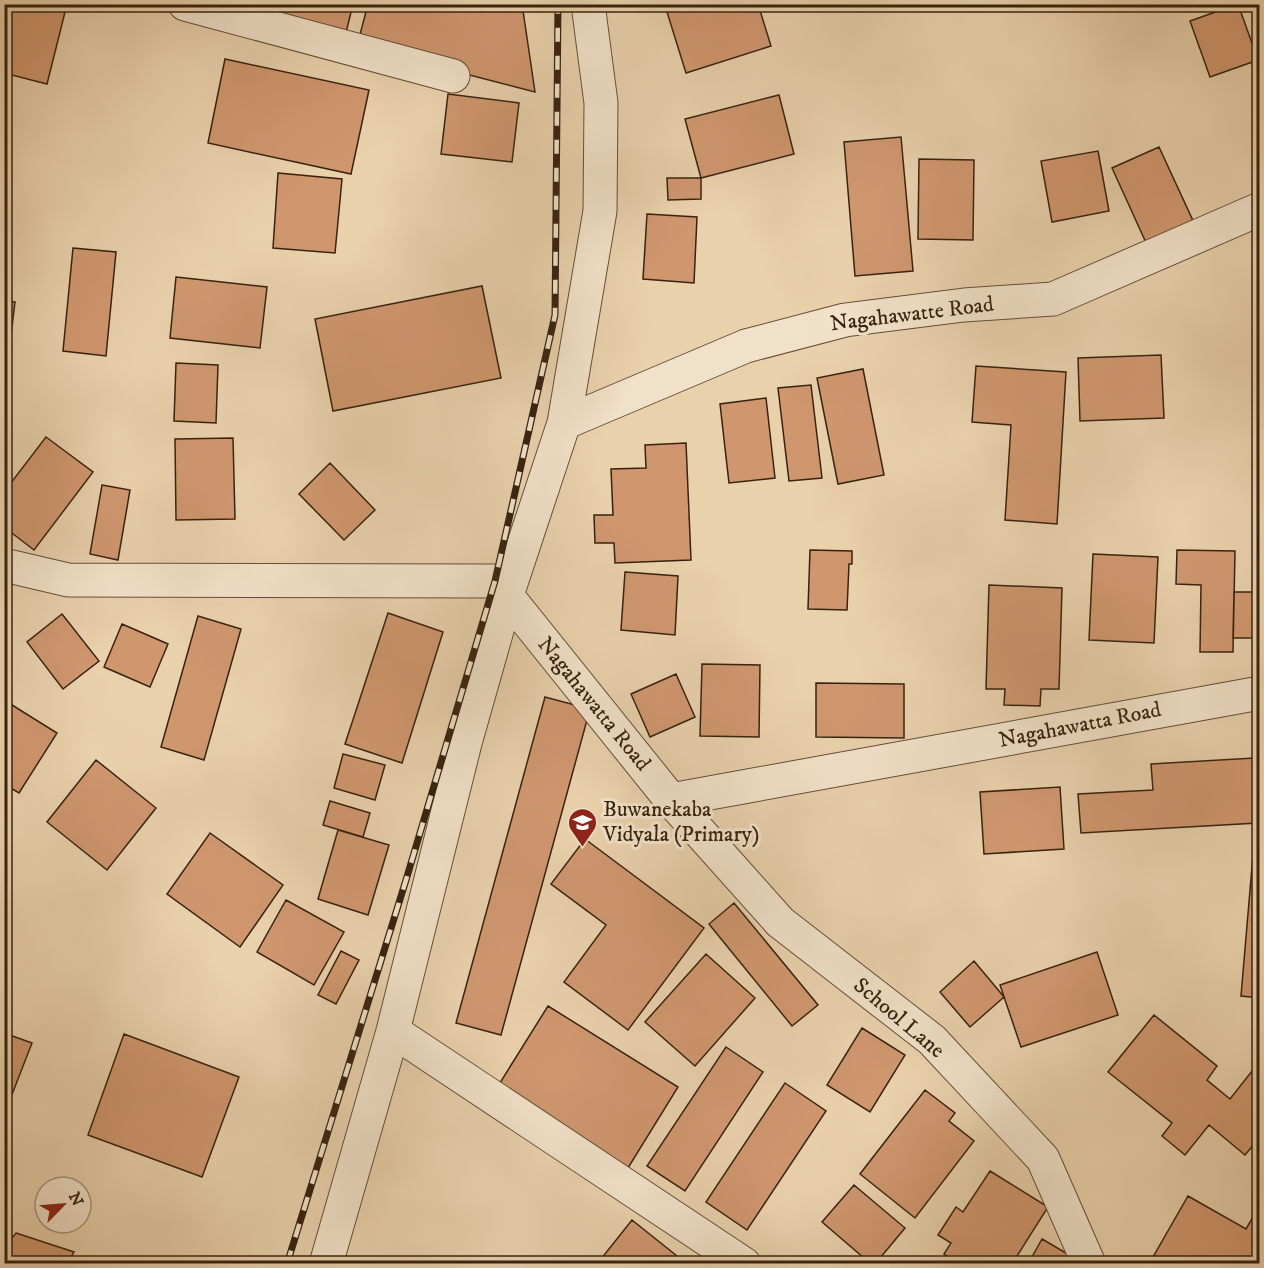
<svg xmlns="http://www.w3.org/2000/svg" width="1264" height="1268" viewBox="0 0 1264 1268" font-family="'IM FELL DW Pica',serif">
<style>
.building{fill:#d0976f;stroke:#382310;stroke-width:1.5}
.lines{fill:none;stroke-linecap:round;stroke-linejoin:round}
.street-casing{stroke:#644e37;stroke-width:35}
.street{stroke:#f1e1c9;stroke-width:33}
.rail-casing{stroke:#382310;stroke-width:7}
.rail{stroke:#f1e1c9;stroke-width:4.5;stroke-dasharray:14;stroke-linecap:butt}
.labels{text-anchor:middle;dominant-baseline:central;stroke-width:6;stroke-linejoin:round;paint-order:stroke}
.street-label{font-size:22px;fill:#382310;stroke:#f1e1c9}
.poi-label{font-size:22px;fill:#382310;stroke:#f1e1c9;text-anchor:start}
</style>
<rect width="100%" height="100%" fill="#e9d1ac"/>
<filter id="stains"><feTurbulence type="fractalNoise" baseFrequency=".00333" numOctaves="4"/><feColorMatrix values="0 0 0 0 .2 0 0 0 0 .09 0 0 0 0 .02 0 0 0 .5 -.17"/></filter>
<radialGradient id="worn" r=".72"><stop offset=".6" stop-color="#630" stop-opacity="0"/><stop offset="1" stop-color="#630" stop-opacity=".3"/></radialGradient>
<path class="building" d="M 4,4 L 35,4 L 65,12 L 47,84 L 4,73 Z
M 197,4 L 353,4 L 344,41 Z
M 368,4 L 522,4 L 535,92 L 357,46 Z
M 689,4 L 758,4 L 771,46 L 686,73 L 667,12 Z
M 1238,4 L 1258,60 L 1210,77 L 1190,21 Z
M 225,59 L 369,90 L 351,174 L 208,143 Z
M 448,94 L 519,103 L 512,162 L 441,154 Z
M 779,95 L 794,154 L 701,178 L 685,119 Z
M 901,137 L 913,271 L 855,276 L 844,142 Z
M 1159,147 L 1195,225 L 1148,247 L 1112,168 Z
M 1098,151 L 1109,211 L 1052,222 L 1041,161 Z
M 919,159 L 974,160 L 973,240 L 918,239 Z
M 278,173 L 342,179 L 335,253 L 273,248 Z
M 667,178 L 701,178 L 701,199 L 668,200 Z
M 647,214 L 697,217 L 694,283 L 643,279 Z
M 73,248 L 116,252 L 106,356 L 63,351 Z
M 176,277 L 267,287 L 260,348 L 170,338 Z
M 482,286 L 501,378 L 333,411 L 315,319 Z
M 4,301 L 15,302 L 4,393 Z
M 1161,355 L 1164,418 L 1080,421 L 1078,358 Z
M 176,363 L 218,365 L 216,423 L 174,421 Z
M 976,366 L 1066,372 L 1057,524 L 1005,520 L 1011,425 L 972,422 Z
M 863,369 L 884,475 L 838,484 L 817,378 Z
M 811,385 L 822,478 L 789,481 L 778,388 Z
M 766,398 L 775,478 L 729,483 L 720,404 Z
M 46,437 L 93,472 L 34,550 L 4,527 L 4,492 Z
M 233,438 L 235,519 L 176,520 L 175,439 Z
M 686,443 L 691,560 L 615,563 L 614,543 L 595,543 L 594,515 L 613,515 L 611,469 L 646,468 L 645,445 Z
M 330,463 L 375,510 L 344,540 L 299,494 Z
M 102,485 L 130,490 L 118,560 L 90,554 Z
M 810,550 L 852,551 L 852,564 L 849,564 L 847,610 L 808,609 Z
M 1177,550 L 1235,551 L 1233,652 L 1200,652 L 1201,585 L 1176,584 Z
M 1093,554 L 1158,557 L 1154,643 L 1089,640 Z
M 625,572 L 678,576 L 675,635 L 621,630 Z
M 989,585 L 1062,588 L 1059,689 L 1041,689 L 1040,706 L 1004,705 L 1005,689 L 986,689 Z
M 1234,592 L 1260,592 L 1260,638 L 1233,638 Z
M 388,613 L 443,632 L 402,763 L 345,744 Z
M 62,614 L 99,661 L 63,689 L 27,642 Z
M 198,616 L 241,629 L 204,760 L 161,747 Z
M 122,624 L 168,644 L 150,687 L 104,667 Z
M 702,664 L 760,665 L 759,737 L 700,736 Z
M 676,674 L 695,717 L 650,737 L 631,694 Z
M 816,683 L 904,684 L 904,738 L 816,737 Z
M 545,697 L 590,709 L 501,1035 L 456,1023 Z
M 4,700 L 57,733 L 19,793 L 4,784 Z
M 343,754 L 385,765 L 375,800 L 334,788 Z
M 1254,758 L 1258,823 L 1081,833 L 1078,794 L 1153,790 L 1151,764 Z
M 96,760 L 156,808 L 107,870 L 47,822 Z
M 1060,787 L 1064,849 L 984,854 L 980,792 Z
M 330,801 L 370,813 L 363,837 L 323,825 Z
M 338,830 L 389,845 L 368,915 L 318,899 Z
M 210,833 L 283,885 L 240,947 L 167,894 Z
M 585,839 L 704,928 L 628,1030 L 564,982 L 606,925 L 551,884 Z
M 1253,855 L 1260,856 L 1260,998 L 1241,996 Z
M 286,900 L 344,932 L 314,985 L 257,952 Z
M 734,903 L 818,1005 L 792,1026 L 709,924 Z
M 341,951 L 359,960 L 336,1004 L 318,995 Z
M 1097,952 L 1118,1015 L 1021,1047 L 1000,985 Z
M 706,954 L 755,998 L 695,1066 L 645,1022 Z
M 974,961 L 1004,997 L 970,1027 L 940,992 Z
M 548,1006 L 678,1087 L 628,1168 L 498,1086 Z
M 1154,1015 L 1217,1066 L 1207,1080 L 1230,1099 L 1256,1066 L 1260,1069 L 1260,1137 L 1245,1155 L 1209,1125 L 1185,1155 L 1162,1136 L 1172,1123 L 1108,1072 Z
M 862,1028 L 905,1055 L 870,1112 L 827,1085 Z
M 4,1033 L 32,1043 L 4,1115 Z
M 124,1034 L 239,1077 L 202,1177 L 88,1135 Z
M 726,1047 L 763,1072 L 685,1191 L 647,1166 Z
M 785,1083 L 826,1111 L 747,1230 L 706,1202 Z
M 925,1090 L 955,1113 L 949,1121 L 974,1141 L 915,1218 L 860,1174 Z
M 990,1171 L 1048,1207 L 1012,1264 L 959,1264 L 944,1254 L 951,1243 L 938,1235 L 956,1207 L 963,1212 Z
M 854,1185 L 905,1228 L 875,1264 L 871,1264 L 822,1222 Z
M 1188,1196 L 1246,1229 L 1257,1210 L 1260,1212 L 1260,1255 L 1254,1264 L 1149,1264 Z
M 632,1220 L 687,1264 L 597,1264 Z
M 16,1233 L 74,1252 L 67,1264 L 4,1264 L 4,1248 Z
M 1042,1239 L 1078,1260 L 1076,1264 L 1028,1264 Z"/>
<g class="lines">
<defs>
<path id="street" d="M 185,4 L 453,76
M 564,423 L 746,346 L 845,320 L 964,305 L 1053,299 L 1260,209
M 4,565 L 68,580 L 495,581 L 671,800 L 1260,693
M 671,800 L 780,922 L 932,1040 L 1043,1159 L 1089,1264
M 393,1031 L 744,1264
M 326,1264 L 393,1031 L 465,743 L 507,595 L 564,423 L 600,211 L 601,103 L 588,4"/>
</defs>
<use href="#street" class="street-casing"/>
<use href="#street" class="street"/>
<defs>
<path id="rail" d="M 287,1264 L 406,880 L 495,581 L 555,315 L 558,4"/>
</defs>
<use href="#rail" class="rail-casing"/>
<use href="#rail" class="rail"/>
</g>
<defs>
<symbol id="school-pin" viewBox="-11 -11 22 30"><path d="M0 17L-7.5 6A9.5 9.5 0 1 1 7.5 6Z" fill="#8f2418" stroke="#f1e1c9"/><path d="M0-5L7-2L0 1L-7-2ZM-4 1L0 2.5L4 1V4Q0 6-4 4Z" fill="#fff"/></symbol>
</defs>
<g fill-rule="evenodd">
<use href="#school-pin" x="566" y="806" width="33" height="45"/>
</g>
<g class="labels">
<g class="street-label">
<text transform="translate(912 314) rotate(-7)">Nagahawatte Road</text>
<text transform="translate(594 704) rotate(51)">Nagahawatta Road</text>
<text transform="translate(1080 725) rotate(-11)">Nagahawatta Road</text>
<text transform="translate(899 1018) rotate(40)">School Lane</text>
</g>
<g class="poi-label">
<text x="603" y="809">Buwanekaba<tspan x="603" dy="25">Vidyala (Primary)</tspan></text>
</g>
</g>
<rect width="1264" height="1268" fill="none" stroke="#e9d1ac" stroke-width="24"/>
<rect x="6" y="6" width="1252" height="1256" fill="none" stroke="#382310" stroke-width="3"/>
<rect x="12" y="12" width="1240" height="1244" fill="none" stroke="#382310" stroke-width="1.5"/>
<g transform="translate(63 1205) rotate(65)"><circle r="28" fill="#f1e1c9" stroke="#a7957f" stroke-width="1.5"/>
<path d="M0-4.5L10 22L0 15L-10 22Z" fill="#8f2418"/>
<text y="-9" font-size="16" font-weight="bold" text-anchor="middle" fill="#382310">N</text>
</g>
<rect width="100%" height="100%" filter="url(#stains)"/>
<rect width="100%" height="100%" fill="url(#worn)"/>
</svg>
